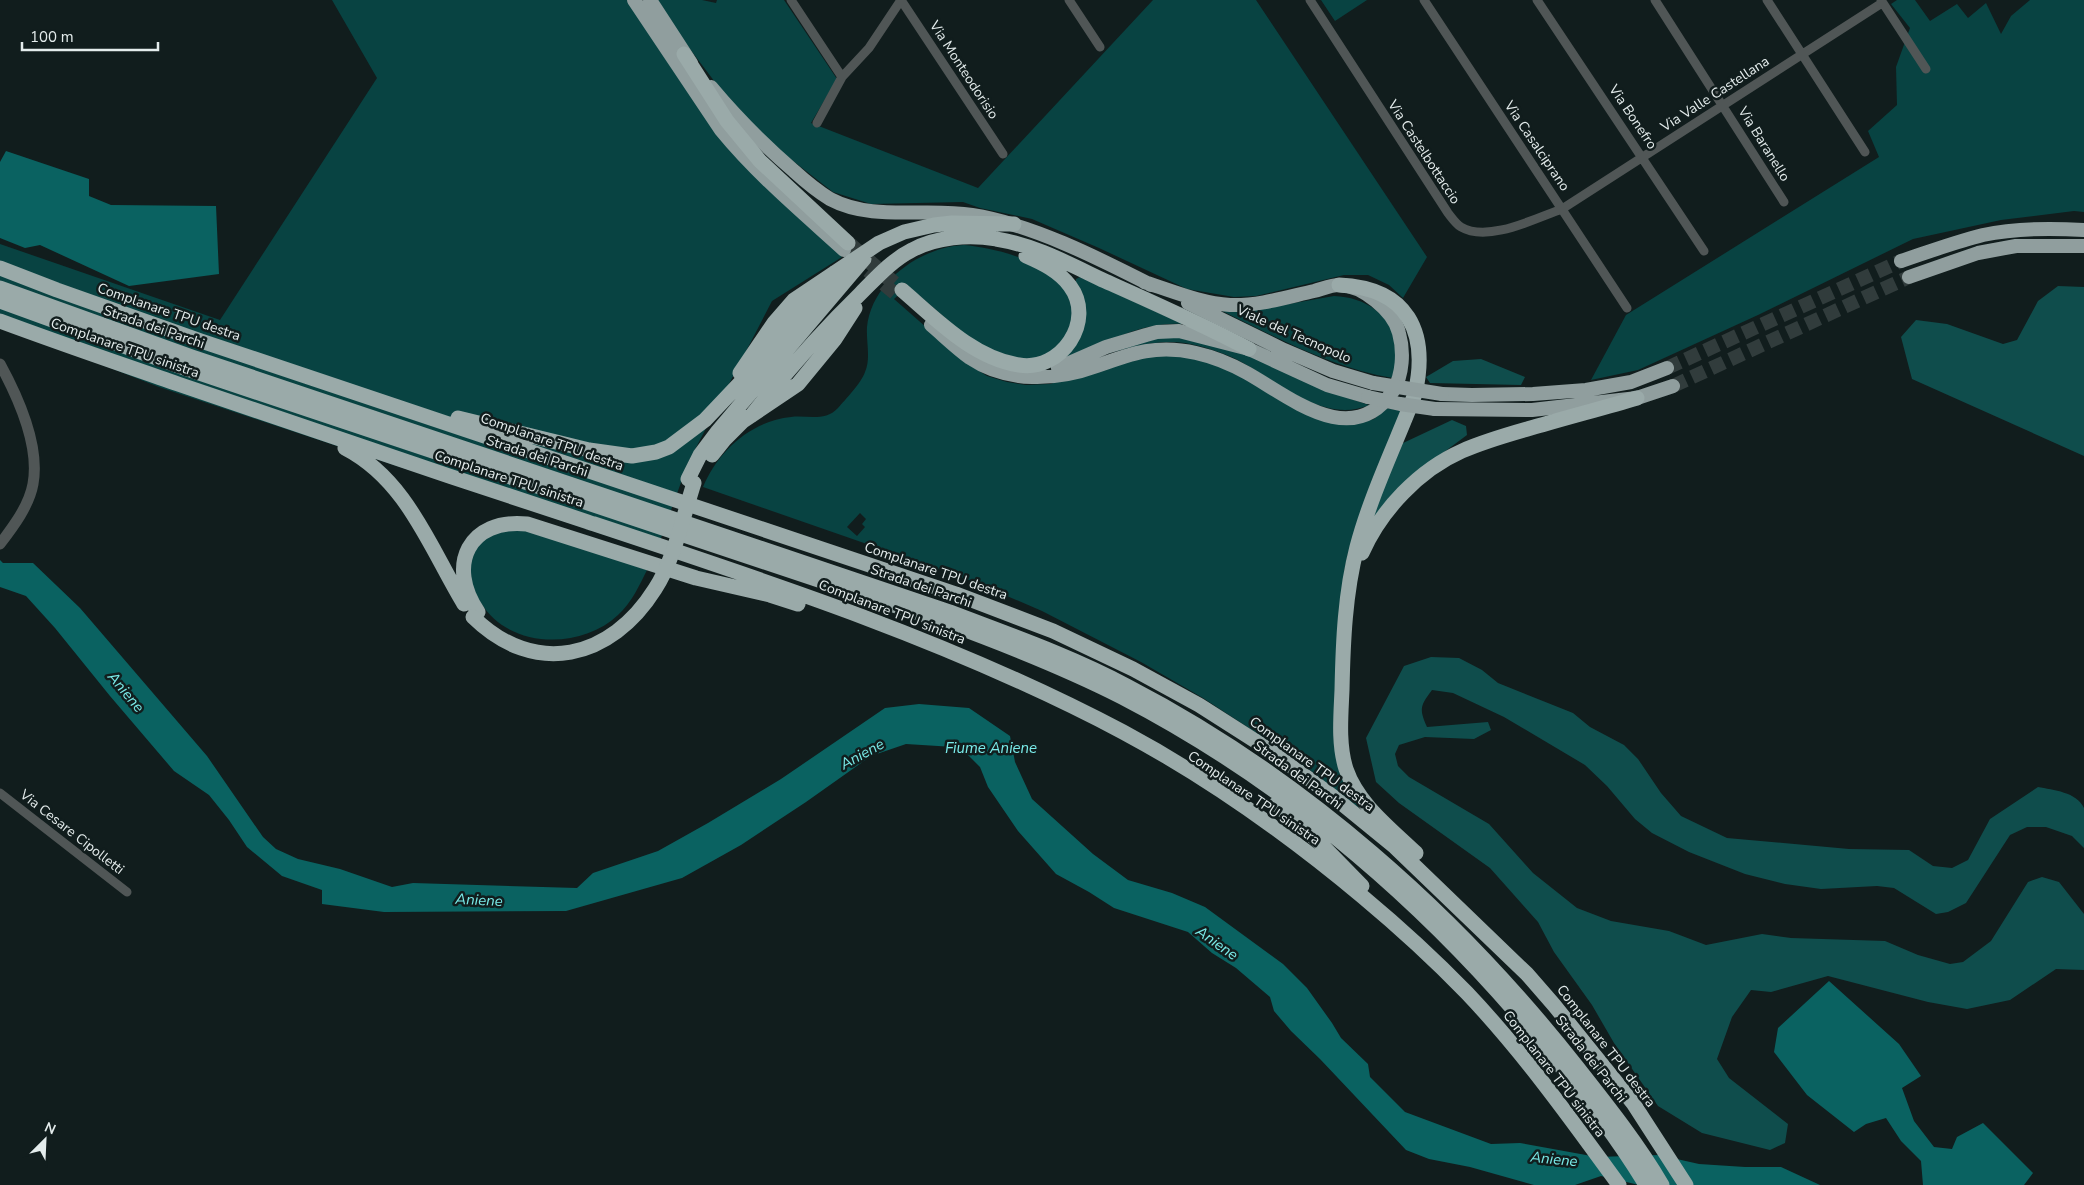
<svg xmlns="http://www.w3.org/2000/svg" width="2084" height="1185" viewBox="0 0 2084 1185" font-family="'Nunito Sans',sans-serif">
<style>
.green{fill:#084342;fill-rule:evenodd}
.forest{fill:#0f4d4c}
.water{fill:#0a6261}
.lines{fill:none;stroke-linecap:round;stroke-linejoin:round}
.trunk-tunnel{stroke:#313c3c;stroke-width:14;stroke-dasharray:14 7;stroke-linecap:butt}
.motorway-tunnel{stroke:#313c3c;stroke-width:15;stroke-dasharray:15 8;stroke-linecap:butt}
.minor{stroke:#505656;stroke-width:9}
.tertiary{stroke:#505656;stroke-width:11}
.trunk{stroke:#909e9e;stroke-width:14}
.motorway{stroke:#9aaaa9;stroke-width:15}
.trunk-bridge{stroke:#909e9e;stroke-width:14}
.motorway-bridge{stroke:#9aaaa9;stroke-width:15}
.labels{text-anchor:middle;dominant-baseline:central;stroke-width:5;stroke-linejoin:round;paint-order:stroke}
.street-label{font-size:14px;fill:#e4ecec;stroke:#111d1d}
.water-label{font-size:15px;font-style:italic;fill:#7aebe9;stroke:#111d1d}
</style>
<rect width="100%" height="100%" fill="#111d1d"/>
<path class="green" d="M 332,0 L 629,0 L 751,172 L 842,257 L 772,301 L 688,463 L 656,552 L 159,387 L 0,325 L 0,244 L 220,320 L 377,78 Z
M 658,0 L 702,0 L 716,3 L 717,0 L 784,0 L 837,79 L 811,123 L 978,188 L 1153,0 L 1256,0 L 1427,257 L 1403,298 L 1389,285 L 1368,275 L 1344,275 L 1256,296 L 1234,297 L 1187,289 L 1099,248 L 1032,219 L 980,208 L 963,202 L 871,204 L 833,192 L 766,140 L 727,98 L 674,28 Z
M 1321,0 L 1367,0 L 1335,21 Z
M 1897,0 L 1915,0 L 1930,21 L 1957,4 L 1968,18 L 1986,3 L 2001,34 L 2011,16 L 2030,0 L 2084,0 L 2084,212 L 2074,211 L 2001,220 L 1913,239 L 1758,315 L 1638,370 L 1591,380 L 1626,315 L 1879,157 L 1868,131 L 1897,105 L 1896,67 L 1910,28 L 1891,4 Z
M 964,245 C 1005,249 1082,269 1072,324 C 1070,333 1061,343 1057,351 L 1026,361 L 977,345 L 908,286 L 894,299 L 968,364 L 987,376 L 1007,382 L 1026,385 L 1050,384 L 1146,356 L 1172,354 L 1225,366 L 1303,412 L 1362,422 L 1374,419 L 1386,408 L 1403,411 L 1348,553 L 1344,572 L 1345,783 L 1359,808 L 1289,754 L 1203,698 L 1141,662 L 1042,611 L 979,584 L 933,567 L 703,487 C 718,451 751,421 791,417 C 807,415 825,422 838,408 C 845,400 862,382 865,372 C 871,359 866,341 867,327 C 872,281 921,247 964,245 ZM 860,513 L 866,519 L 862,524 L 865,527 L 857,536 L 847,527 Z
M 1080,277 L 1183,324 C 1140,321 1099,346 1060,362 C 1076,334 1097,313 1076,282 L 1076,279 Z
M 1334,296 C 1365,297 1393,315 1397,347 C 1398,357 1395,369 1393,378 C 1332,368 1276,337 1220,310 L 1260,309 Z
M 1176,335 L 1235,350 L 1348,398 L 1369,405 C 1323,425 1275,379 1236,359 C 1221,352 1202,346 1185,343 C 1155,339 1127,349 1098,356 L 1145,340 Z
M 498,530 L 535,530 L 647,570 C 639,586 632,602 618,615 C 581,650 509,649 481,603 C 473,592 468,578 471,564 C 472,556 475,546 482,540 C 486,536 493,533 498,530 Z"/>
<path class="forest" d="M 2058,286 L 2084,287 L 2084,456 L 1912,379 L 1901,337 L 1916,320 L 1947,324 L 2003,344 L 2017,340 L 2038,301 Z
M 1481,359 L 1525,377 L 1521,385 L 1430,383 L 1426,377 L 1453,361 Z
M 1452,420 L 1466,426 L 1467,435 L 1424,467 L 1365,531 L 1401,444 Z
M 1431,657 L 1459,658 L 1482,670 L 1498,683 L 1573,713 L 1590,727 L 1624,745 L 1638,759 L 1661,793 L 1681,816 L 1727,838 L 1849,849 L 1909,850 L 1933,866 L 1952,868 L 1968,860 L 1990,819 L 2038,787 C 2053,790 2077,792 2084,808 C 2084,816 2084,839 2084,848 L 2072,836 L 2046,827 L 2027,827 L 2010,835 L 1966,903 L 1948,912 L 1936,914 L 1894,888 L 1877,886 L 1821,889 L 1785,884 L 1745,874 L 1689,852 L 1652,833 L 1635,819 L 1607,786 L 1585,765 L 1504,717 L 1453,693 L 1432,690 C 1420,706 1419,709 1427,727 L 1488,722 L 1491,730 L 1474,739 L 1425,737 L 1399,745 L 1395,754 L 1398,766 L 1409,777 L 1489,824 L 1533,873 L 1577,908 L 1611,921 L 1669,931 L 1706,945 L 1762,934 L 1791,938 L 1885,941 L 1918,955 L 1950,964 L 1963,962 L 1991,941 L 2028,882 L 2042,877 L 2059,882 L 2084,914 L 2084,970 L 2056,969 L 2010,1000 L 1967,1009 L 1928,1002 L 1828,976 L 1771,992 L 1751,990 L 1732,1017 L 1717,1059 L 1729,1078 L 1788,1124 L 1785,1143 L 1770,1150 L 1702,1133 L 1658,1106 L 1614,1043 L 1592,1005 L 1554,952 L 1538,922 L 1490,868 L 1399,803 L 1376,782 L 1366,738 L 1404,666 Z"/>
<path class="water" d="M 6,151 L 89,179 L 89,196 L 111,205 L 216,206 L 219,274 L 129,286 L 40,245 L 25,248 L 0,238 L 0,162 Z
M 0,560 L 3,563 L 33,563 L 80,608 L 207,756 L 263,837 L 276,849 L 298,859 L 340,869 L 392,887 L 413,883 L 577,888 L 593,873 L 658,851 L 708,823 L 781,779 L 885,708 L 919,704 L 969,708 L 1010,736 L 1015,762 L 1032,799 L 1093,854 L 1128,880 L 1172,893 L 1205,907 L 1283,964 L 1307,988 L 1332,1023 L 1341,1038 L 1368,1064 L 1370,1077 L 1405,1112 L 1491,1144 L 1520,1143 L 1597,1157 L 1659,1155 L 1699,1164 L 1745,1167 L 1781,1167 L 1820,1185 L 1639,1185 L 1601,1176 L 1575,1185 L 1534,1185 L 1470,1167 L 1429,1159 L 1406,1150 L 1320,1059 L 1291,1031 L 1274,1011 L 1270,997 L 1236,968 L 1212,953 L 1188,932 L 1114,908 L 1089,892 L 1056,874 L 1018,831 L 988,787 L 980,767 L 966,753 L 954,747 L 906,744 L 871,756 L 806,802 L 741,845 L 682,878 L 566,911 L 384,912 L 322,904 L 322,890 L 282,876 L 247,847 L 229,820 L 209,795 L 174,771 L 110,696 L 55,628 L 26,596 L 0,587 Z
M 1829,981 L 1899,1044 L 1921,1076 L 1902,1088 L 1914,1121 L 1934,1147 L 1952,1149 L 1957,1137 L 1983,1123 L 2033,1173 L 2024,1185 L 1923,1185 L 1921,1161 L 1901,1141 L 1886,1118 L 1866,1124 L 1854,1132 L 1807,1095 L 1774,1052 L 1778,1028 Z"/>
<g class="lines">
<path class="trunk-tunnel" d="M 852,257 L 898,296
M 1667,368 L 1901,261
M 1673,386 L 1909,277"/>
<path class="motorway-tunnel" d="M 848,243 L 902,290"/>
<path class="minor" d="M 791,0 L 842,77
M 901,0 L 1003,154
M 1069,0 L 1100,47
M 1310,0 L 1448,213 C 1452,218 1456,224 1461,227 C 1488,243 1536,218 1562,209 L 1882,3
M 1424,0 L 1627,308
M 1537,0 L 1704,251
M 1655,0 L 1784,202
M 1767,0 L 1865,152
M 1881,0 L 1926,69
M 817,123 L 842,77 L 869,48 L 901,0
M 0,793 L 127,892"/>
<path class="tertiary" d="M 0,364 C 18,397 40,446 33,484 C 29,506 13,527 0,544"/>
<path class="trunk" d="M 634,0 L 721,130 C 757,174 801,211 844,250
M 650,0 L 691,63
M 711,87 C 736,117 764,145 794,171 C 805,181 817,191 830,199 C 873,222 925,207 972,215 C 1031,224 1098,258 1151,285
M 1901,261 C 1928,252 1955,242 1983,235 C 2015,228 2051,228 2084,230
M 1909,277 L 1978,253 L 2016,246 L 2084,246
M 1188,303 L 1284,350 L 1333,371 L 1373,383
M 931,325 C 944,336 956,348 970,358 C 1007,383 1056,381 1097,366 C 1132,353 1158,344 1196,353 C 1214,357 1231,364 1247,373 C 1290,397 1352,451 1393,391 C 1403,375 1404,351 1399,333 C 1394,311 1362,285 1339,285 C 1331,285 1322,289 1314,291 C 1287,297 1259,306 1230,305 C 1200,303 1173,291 1144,282
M 1058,368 L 1106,347 L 1146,335 L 1157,332 L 1179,331 L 1249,349 L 1327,385 L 1368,397
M 1442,394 L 1472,395 L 1533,394 L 1586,390 L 1631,382 L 1667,368
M 1435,409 L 1532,410 L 1637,398 L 1673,386"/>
<path class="motorway" d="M 684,54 L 727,121 L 760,161 L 848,243
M 0,268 L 57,290 L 201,341 L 956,594 L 1053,631 L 1133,669 L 1199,705 L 1268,749 L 1335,798 L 1395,847 L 1527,974 L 1554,1005 L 1633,1103 L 1686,1185
M 1339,285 C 1408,288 1429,332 1415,394 C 1396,443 1370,497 1357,547 C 1345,593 1343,642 1342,690 C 1341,715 1338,744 1346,769 C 1358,804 1390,828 1416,853
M 0,288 L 192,357 L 950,612 C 1010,635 1071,656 1127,686 C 1301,776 1457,914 1577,1067 C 1607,1105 1638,1144 1662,1185
M 902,290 C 936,319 973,358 1019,365 C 1061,372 1096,321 1070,286 C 1059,271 1042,263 1026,256
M 0,301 L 187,369 L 944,622 C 1004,644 1065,668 1122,697 C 1290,784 1436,911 1554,1058 C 1587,1099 1619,1140 1646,1185
M 0,321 C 59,343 118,363 178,384 C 314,431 451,477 588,522 C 770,582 953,642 1123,732 C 1207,777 1290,836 1363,897 C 1399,927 1434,959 1467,993 C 1523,1052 1571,1119 1619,1185
M 740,373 L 774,323 L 794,300 L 879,243 L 904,232 L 934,225 L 952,223 L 1014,224
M 752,415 C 786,372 821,332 860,294 C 876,278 892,260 912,250 C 936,237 969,234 996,239 C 1035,245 1071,265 1105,281 C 1154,303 1202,324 1249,349
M 458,418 L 589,450 L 632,456 L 656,452 L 669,447 L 705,420 L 761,361 L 834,273
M 345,448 C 407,480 430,548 464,604
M 712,455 L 724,440 L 743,421 L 798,384 L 835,339 L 855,308
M 688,479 L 700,455 L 718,431 L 864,259
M 1362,553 C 1381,510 1419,470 1462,451 C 1489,439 1517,432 1545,424 C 1576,415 1607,407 1637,398
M 478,612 C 446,565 469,518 527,524 L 696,578 L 770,595 L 798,604
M 1276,804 L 1317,840 L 1362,886"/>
<path class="trunk-bridge" d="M 1373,383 L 1442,394
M 1368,397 L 1400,404 L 1435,409"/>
<path class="motorway-bridge" d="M 473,617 C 535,678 611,659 655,589 C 674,560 683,517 694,483"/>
</g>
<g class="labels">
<g class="street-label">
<text transform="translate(964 70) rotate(57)">Via Monteodorisio</text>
<text transform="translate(1715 94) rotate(-33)">Via Valle Castellana</text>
<text transform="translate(1633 117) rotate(56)">Via Bonefro</text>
<text transform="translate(1764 144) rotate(58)">Via Baranello</text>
<text transform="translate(1537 146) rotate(56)">Via Casalciprano</text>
<text transform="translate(1424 152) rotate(57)">Via Castelbottaccio</text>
<text transform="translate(169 312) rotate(19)">Complanare TPU destra</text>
<text transform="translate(154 327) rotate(19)">Strada dei Parchi</text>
<text transform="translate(1294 334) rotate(24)">Viale del Tecnopolo</text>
<text transform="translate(125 348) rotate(19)">Complanare TPU sinistra</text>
<text transform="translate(552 442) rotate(19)">Complanare TPU destra</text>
<text transform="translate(537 456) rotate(18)">Strada dei Parchi</text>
<text transform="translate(509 479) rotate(18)">Complanare TPU sinistra</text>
<text transform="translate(936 571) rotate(19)">Complanare TPU destra</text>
<text transform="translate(921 586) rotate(19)">Strada dei Parchi</text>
<text transform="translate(892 612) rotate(21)">Complanare TPU sinistra</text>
<text transform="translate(1312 764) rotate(36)">Complanare TPU destra</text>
<text transform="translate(1298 775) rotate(36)">Strada dei Parchi</text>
<text transform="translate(1254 798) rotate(34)">Complanare TPU sinistra</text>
<text transform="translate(72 832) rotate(38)">Via Cesare Cipolletti</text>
<text transform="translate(1606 1046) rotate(52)">Complanare TPU destra</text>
<text transform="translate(1591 1059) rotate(52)">Strada dei Parchi</text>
<text transform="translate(1554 1074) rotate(52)">Complanare TPU sinistra</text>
</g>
<g class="water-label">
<text transform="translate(126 692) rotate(50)">Aniene</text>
<text x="991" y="748">Fiume Aniene</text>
<text transform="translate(862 754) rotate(-29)">Aniene</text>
<text transform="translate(479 900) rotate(3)">Aniene</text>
<text transform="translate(1217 943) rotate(35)">Aniene</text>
<text transform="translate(1554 1159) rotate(6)">Aniene</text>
</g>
</g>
<g transform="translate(45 1140) rotate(24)" stroke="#111d1d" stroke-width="4" paint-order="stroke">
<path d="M0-4L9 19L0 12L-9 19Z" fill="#e4ecec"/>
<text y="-8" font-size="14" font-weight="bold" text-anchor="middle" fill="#e4ecec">N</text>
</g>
<path d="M22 42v8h136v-8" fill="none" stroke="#e4ecec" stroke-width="2.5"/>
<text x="30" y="42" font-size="15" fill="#e4ecec" stroke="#111d1d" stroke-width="4" paint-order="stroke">100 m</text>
</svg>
